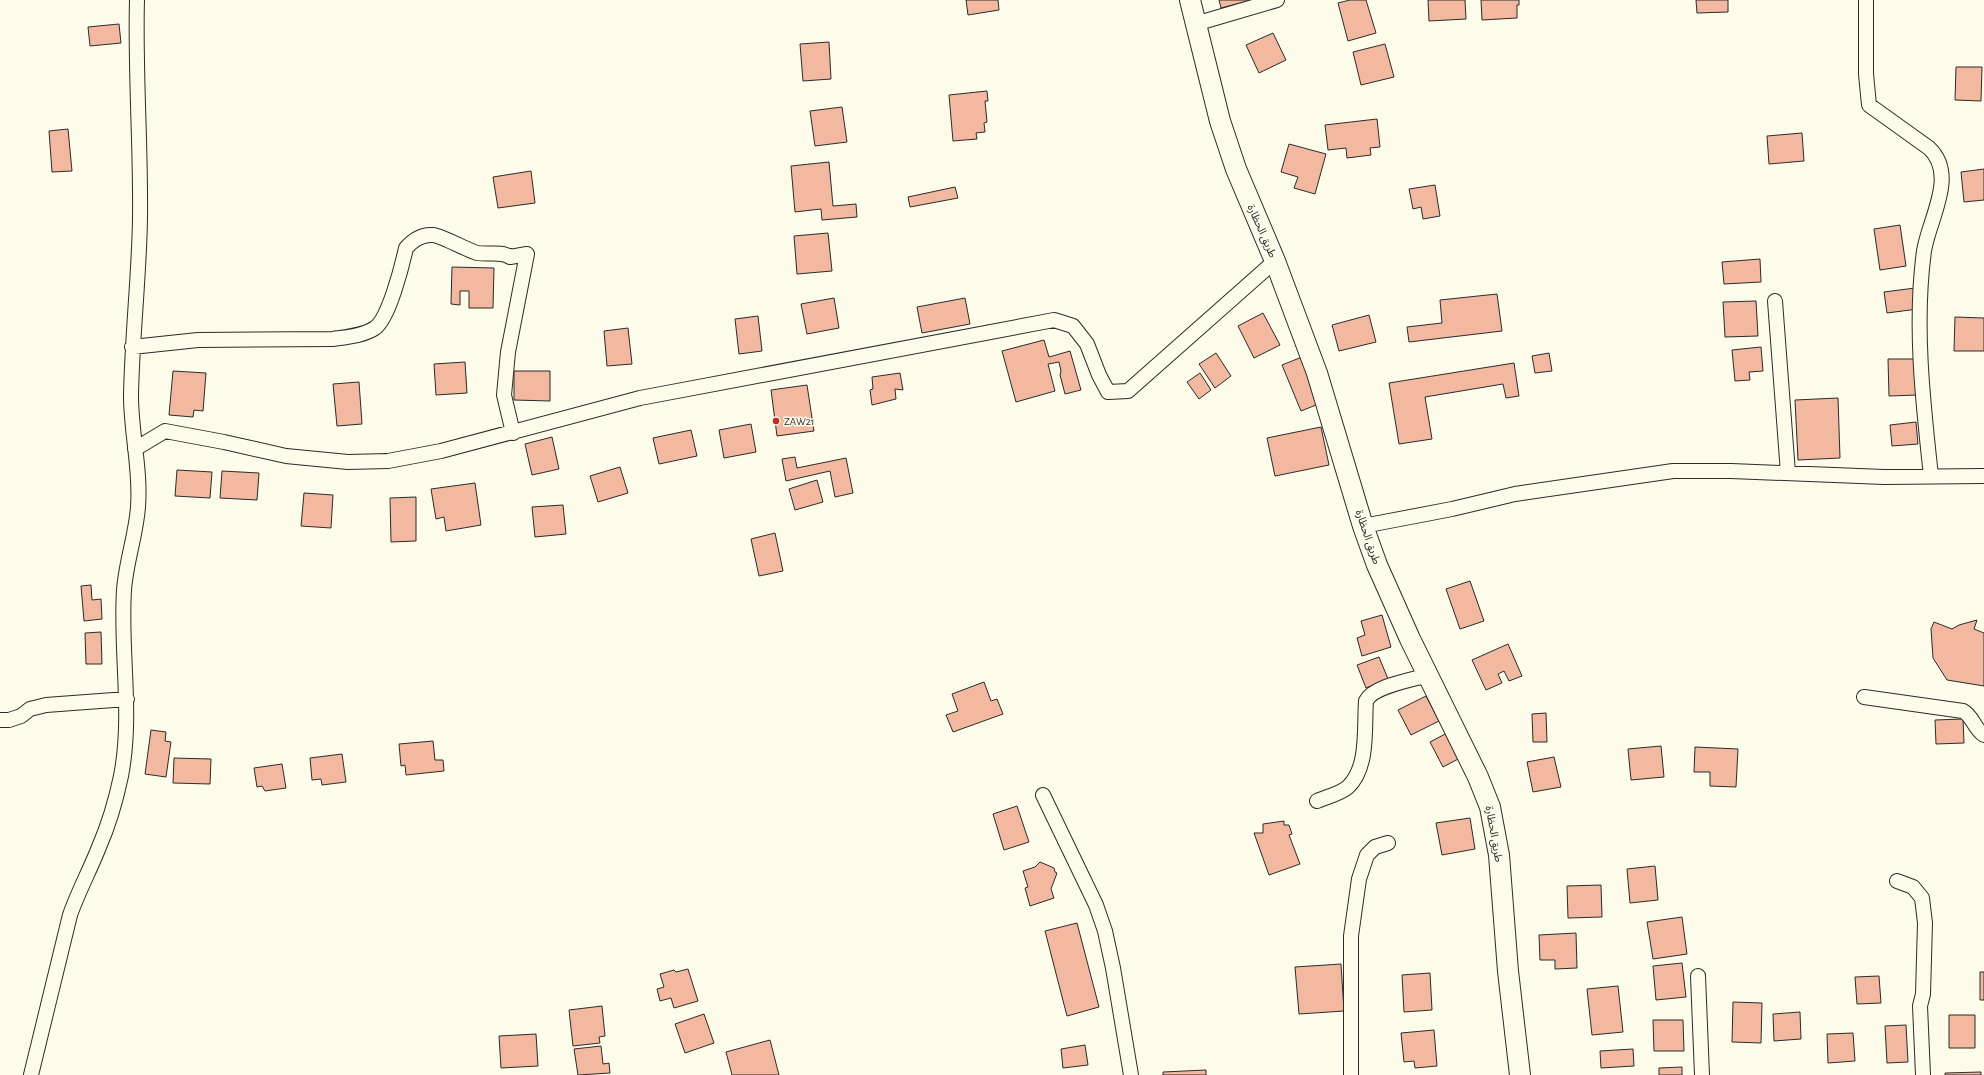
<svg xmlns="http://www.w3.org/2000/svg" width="1984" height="1075" viewBox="0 0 1984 1075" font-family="'Alegreya Sans','Noto Sans Arabic',sans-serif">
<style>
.building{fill:#f2b8a0;stroke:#2b2b2b}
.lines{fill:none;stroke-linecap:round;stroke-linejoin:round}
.street-casing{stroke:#2b2b2b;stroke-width:16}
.secondary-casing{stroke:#2b2b2b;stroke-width:22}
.street{stroke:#fdfbea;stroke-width:14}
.secondary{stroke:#fdfbea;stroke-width:20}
.poi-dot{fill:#c62828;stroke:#fdfbea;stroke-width:1.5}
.labels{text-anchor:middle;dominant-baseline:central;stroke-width:3;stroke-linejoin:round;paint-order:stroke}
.street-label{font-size:11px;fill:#2b2b2b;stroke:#fdfbea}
.poi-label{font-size:11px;fill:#2b2b2b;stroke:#fdfbea;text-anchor:start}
</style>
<rect width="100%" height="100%" fill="#fdfbea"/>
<path class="building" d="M 966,0 L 998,0 L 999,10 L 968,15 Z
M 1219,0 L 1252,0 L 1221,8 Z
M 1350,0 L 1366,0 L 1376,33 L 1348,41 L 1338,3 Z
M 1428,0 L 1465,0 L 1466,19 L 1429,21 Z
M 1481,0 L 1519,0 L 1519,5 L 1517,5 L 1517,18 L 1482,20 Z
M 1696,0 L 1728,0 L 1728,12 L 1697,13 Z
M 119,24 L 121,43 L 90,46 L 88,27 Z
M 1273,33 L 1286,60 L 1259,73 L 1246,45 Z
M 829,42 L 831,79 L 803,81 L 800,44 Z
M 1385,44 L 1394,77 L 1361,85 L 1353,52 Z
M 1956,67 L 1982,67 L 1981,101 L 1955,100 Z
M 987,91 L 988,101 L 985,101 L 987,122 L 984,123 L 985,132 L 976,133 L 977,139 L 953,141 L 949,95 Z
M 842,107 L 847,142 L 815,146 L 810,111 Z
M 1377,119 L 1380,147 L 1370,148 L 1371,155 L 1347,158 L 1346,148 L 1328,150 L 1325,125 Z
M 68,129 L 72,171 L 52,172 L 49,131 Z
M 1802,133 L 1804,161 L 1769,164 L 1767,136 Z
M 1289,144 L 1326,154 L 1315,194 L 1294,188 L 1298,177 L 1281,172 Z
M 829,162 L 833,206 L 856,204 L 857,217 L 822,220 L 821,209 L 795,212 L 791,166 Z
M 1984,169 L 1984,200 L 1964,202 L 1961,172 Z
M 531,171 L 535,203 L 498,208 L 493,177 Z
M 1435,185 L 1440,216 L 1423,219 L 1421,207 L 1413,209 L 1409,189 Z
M 955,187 L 958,198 L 910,207 L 908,197 Z
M 1900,225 L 1906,266 L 1880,270 L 1874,229 Z
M 828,233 L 832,271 L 797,274 L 794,236 Z
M 1760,259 L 1761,282 L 1724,284 L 1722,262 Z
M 452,267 L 494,268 L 493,308 L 469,308 L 469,291 L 460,291 L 460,305 L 451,304 Z
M 1915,288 L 1918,309 L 1887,313 L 1884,292 Z
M 1497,294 L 1502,331 L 1409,342 L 1407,327 L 1442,323 L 1440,300 Z
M 834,298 L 839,328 L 807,334 L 801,304 Z
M 965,298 L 970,324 L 922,333 L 917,307 Z
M 1756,301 L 1758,336 L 1725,337 L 1723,302 Z
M 1263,313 L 1280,345 L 1254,358 L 1238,326 Z
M 1369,315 L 1376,342 L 1339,351 L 1332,325 Z
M 758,316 L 762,351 L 739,354 L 735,319 Z
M 1955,317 L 1984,318 L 1984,351 L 1954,351 Z
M 628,328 L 632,364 L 607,366 L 604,331 Z
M 1044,340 L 1049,357 L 1070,351 L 1081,390 L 1065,394 L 1060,375 L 1061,371 L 1059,362 L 1048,364 L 1055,391 L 1016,402 L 1002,351 Z
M 1761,347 L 1763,371 L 1749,372 L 1750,380 L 1735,381 L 1732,350 Z
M 1216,353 L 1231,376 L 1215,388 L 1199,364 Z
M 1549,353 L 1552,371 L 1535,373 L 1532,356 Z
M 1302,357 L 1321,403 L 1301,411 L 1282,365 Z
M 1888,359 L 1917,359 L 1918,395 L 1889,396 Z
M 465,362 L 467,393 L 436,395 L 434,364 Z
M 1514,363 L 1519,396 L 1506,398 L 1503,384 L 1425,397 L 1432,439 L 1399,444 L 1389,383 Z
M 173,371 L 206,373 L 203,411 L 194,410 L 193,417 L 169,415 Z
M 514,371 L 550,371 L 550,401 L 514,400 Z
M 900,373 L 903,390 L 895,389 L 896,399 L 872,405 L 870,390 L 873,389 L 872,377 Z
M 1200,373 L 1211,390 L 1199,399 L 1187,382 Z
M 359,382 L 362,424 L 337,426 L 333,384 Z
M 807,385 L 814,431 L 777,436 L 771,390 Z
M 1838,398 L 1840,458 L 1798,460 L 1795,400 Z
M 1916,422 L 1918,444 L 1892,446 L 1890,425 Z
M 751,424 L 756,452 L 724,458 L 719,430 Z
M 1321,427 L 1329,465 L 1275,476 L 1267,438 Z
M 691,430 L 697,456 L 659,464 L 653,438 Z
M 552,437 L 559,469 L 532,475 L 525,444 Z
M 795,457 L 797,468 L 846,458 L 853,493 L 835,497 L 830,471 L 786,481 L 782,459 Z
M 620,467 L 628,493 L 598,502 L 590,476 Z
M 177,470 L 212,472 L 210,498 L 175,496 Z
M 222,471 L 259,473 L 257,500 L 220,498 Z
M 817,480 L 823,502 L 795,510 L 789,489 Z
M 475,483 L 481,525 L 446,531 L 444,517 L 436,519 L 431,489 Z
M 304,493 L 333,495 L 331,528 L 301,526 Z
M 416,497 L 416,541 L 391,542 L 390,498 Z
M 563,505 L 566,534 L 535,537 L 532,507 Z
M 775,533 L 783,571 L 759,576 L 751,539 Z
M 1470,581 L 1484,621 L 1460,629 L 1446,589 Z
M 91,585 L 92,600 L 101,599 L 102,619 L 84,621 L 81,586 Z
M 1382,615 L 1391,647 L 1362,656 L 1357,638 L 1365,635 L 1361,621 Z
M 1977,620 L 1974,629 L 1984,633 L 1984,686 L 1947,680 L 1933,658 L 1931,629 L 1934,622 L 1952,629 L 1959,625 Z
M 101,632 L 102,664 L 86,664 L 85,633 Z
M 1508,644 L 1522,676 L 1509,681 L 1504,671 L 1498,674 L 1502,683 L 1486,690 L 1472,660 Z
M 1379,657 L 1388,679 L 1366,688 L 1357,665 Z
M 984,682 L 991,701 L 997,699 L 1003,714 L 953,732 L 946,715 L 958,711 L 952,694 Z
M 1426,696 L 1439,721 L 1411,735 L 1398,710 Z
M 1546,713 L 1547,742 L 1533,742 L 1532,714 Z
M 1963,719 L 1964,743 L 1936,744 L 1935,720 Z
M 151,730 L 166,732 L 165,741 L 171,742 L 166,777 L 145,774 Z
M 1447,733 L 1460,758 L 1443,767 L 1430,742 Z
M 433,741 L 435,760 L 443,760 L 444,771 L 406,775 L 405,765 L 401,766 L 399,744 Z
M 1661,746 L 1664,777 L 1631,780 L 1628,749 Z
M 1695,747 L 1738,749 L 1736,787 L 1710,786 L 1710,772 L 1694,772 Z
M 342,754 L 346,782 L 322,785 L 321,779 L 312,780 L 310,758 Z
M 1554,757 L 1561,787 L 1533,792 L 1527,762 Z
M 174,758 L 211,759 L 210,784 L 173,783 Z
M 282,764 L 286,788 L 265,791 L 262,786 L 257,787 L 254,768 Z
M 1017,806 L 1029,842 L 1004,850 L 993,814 Z
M 1470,818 L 1475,849 L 1442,855 L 1436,823 Z
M 1284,821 L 1284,825 L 1289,825 L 1292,834 L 1289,835 L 1300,864 L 1269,875 L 1254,833 L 1263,833 L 1263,824 Z
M 1040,862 L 1054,868 L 1055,872 L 1057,873 L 1051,889 L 1054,898 L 1030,906 L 1025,888 L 1028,887 L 1023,871 L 1035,867 Z
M 1655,866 L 1658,900 L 1630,903 L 1627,869 Z
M 1601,885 L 1602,917 L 1568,918 L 1567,886 Z
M 1682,917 L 1687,954 L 1653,959 L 1647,922 Z
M 1077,923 L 1099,1007 L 1067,1016 L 1045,931 Z
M 1576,933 L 1577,968 L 1555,969 L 1555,960 L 1540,960 L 1539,935 Z
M 1682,963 L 1686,997 L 1656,1000 L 1653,966 Z
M 1341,964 L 1344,1011 L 1299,1014 L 1295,967 Z
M 688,969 L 698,1001 L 674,1008 L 671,998 L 660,1001 L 657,989 L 664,987 L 660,974 L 674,970 L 676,972 Z
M 1980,972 L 1984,972 L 1984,1000 L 1980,1000 Z
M 1430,973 L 1432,1010 L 1404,1012 L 1402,975 Z
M 1879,976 L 1881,1003 L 1857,1004 L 1855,977 Z
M 1618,986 L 1623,1032 L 1592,1035 L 1587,989 Z
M 1733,1002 L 1762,1003 L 1761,1043 L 1732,1042 Z
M 602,1006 L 605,1036 L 599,1037 L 600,1043 L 573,1046 L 569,1010 Z
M 1800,1012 L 1801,1039 L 1774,1041 L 1773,1014 Z
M 704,1014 L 714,1043 L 685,1053 L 675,1024 Z
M 1949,1015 L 1975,1015 L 1975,1048 L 1949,1048 Z
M 1653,1020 L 1683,1020 L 1684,1051 L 1654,1051 Z
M 1906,1025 L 1908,1062 L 1887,1063 L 1885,1026 Z
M 1434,1030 L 1437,1066 L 1415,1068 L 1414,1061 L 1404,1062 L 1401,1033 Z
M 1853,1033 L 1855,1061 L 1828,1063 L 1827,1034 Z
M 536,1034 L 538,1066 L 501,1068 L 499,1036 Z
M 770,1040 L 779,1075 L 732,1075 L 726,1052 Z
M 1085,1045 L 1088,1065 L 1063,1068 L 1061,1049 Z
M 601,1046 L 603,1064 L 609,1063 L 610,1073 L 578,1075 L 574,1049 Z
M 1633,1049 L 1634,1066 L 1601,1068 L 1600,1051 Z
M 1682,1067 L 1682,1075 L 1659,1075 L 1659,1068 Z
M 1206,1070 L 1206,1075 L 1163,1075 L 1163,1072 Z
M 1981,1072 L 1981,1075 L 1945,1075 L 1945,1073 Z"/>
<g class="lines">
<defs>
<path id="street" d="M 1866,0 L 1866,74 L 1869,105 L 1929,148 C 1958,175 1929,219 1924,251 C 1914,325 1923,403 1931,476
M 1195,24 L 1277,0
M 1775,301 L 1788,473
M 132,347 L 198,340 L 333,339 C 346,337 363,336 375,328 C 389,318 402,266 406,248 C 413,240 422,234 433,235 C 442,236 465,249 477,253 C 488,255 501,251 510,257 L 527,254 L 508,352 L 504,395 L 513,433
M 135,449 L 165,431 L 224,442 L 286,456 L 348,462 L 388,461 L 441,451 L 640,398 L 1054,320 L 1073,326 L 1087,344 L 1099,375 L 1108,392 L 1128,391 L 1275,261
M 1363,526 L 1452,509 L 1515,494 L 1673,471 L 1731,471 L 1884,477 L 1984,476
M 1864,697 L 1963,711 C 1973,716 1974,729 1984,735
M 0,720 L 9,720 L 21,716 L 30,709 L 46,705 L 127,699
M 1043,795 L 1096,905 L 1105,931 L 1113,968 L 1131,1075
M 1317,801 C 1326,797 1340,794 1348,787 C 1369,767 1364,728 1366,701 C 1373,686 1412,680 1428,675
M 1897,881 L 1913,887 L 1922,898 L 1925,923 L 1923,994 L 1920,1006 L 1923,1075
M 1698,976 L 1702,1075
M 31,1075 L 70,915 C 78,892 90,870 99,847 C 109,824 116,800 121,776 C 133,714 120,652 124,590 C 126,562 136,535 138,507 C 141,470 131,433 131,396 C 132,337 139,278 140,219 C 141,146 135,73 137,0
M 1351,1075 L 1351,936 L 1359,879 L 1367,855 L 1375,847 L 1388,843"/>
<path id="secondary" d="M 1190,0 L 1220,121 L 1236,169 L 1275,261 L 1317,373 L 1363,526 L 1377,565 L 1410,639 L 1478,777 L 1490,807 L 1499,855 L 1508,971 L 1520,1075"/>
</defs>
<use href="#street" class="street-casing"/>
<use href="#secondary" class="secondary-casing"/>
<use href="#street" class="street"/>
<use href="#secondary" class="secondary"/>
</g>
<circle class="poi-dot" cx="776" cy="421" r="4"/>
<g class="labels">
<g class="street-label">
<text transform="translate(1262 231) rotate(66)">طريق الحظارة</text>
<text transform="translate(1368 537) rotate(71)">طريق الحظارة</text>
<text transform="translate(1494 834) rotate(80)">طريق الحظارة</text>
</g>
<g class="poi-label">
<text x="784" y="421">ZAW21</text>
</g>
</g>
</svg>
